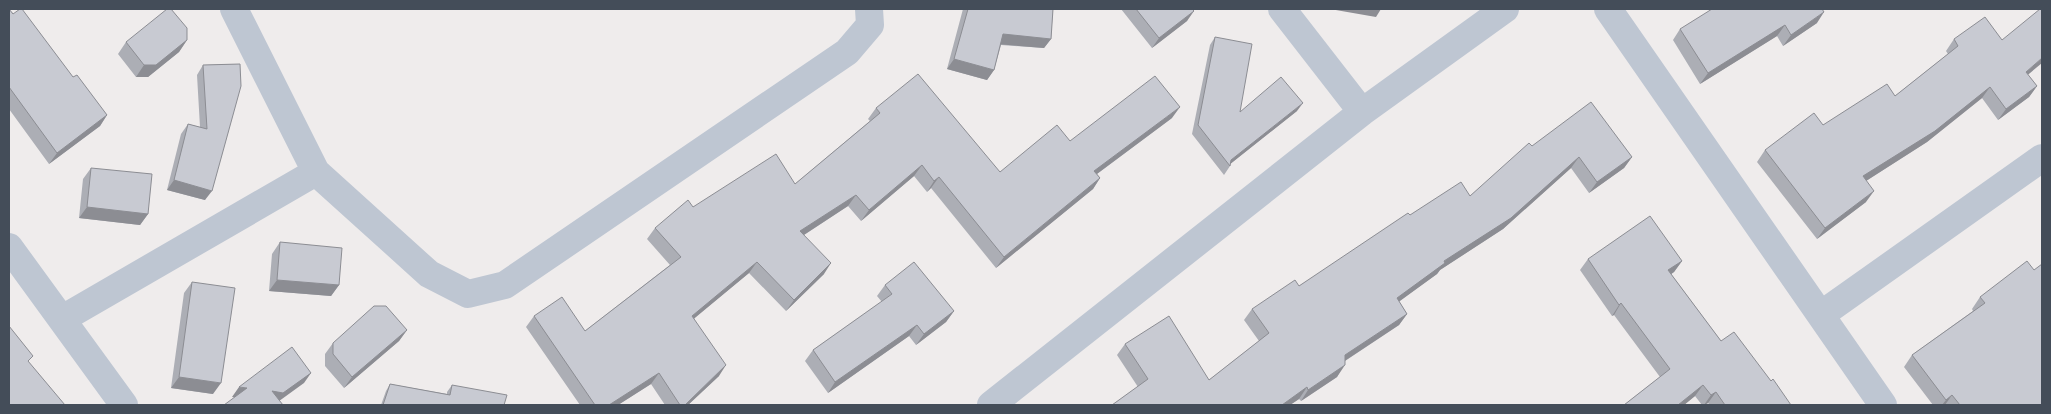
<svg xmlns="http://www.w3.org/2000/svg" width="2051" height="414" viewBox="0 0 2051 414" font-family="Commissioner,sans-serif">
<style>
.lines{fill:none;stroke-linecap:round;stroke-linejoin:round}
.minor{stroke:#bec6d2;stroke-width:28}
.wall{fill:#acaeb5}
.shaded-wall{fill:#8c8d93}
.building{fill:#c8cad2;stroke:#8c8d93}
</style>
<rect width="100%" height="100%" fill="#efecec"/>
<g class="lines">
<path class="minor" d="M 234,9 L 316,172 L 429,274 L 468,294 L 505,285 L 847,52 L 870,25 L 869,9
M 1282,9 L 1362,112
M 1608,9 L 1883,405
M 9,247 L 124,405
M 1822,314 L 2042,158
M 62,319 L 316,172
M 991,405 L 1362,112 L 1505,9"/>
</g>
<path class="wall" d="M 9,9 L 73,77 L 107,115 L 100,126 L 49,164 L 9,109 Z
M 963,9 L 1053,9 L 1051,39 L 1044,48 L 1001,45 L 994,70 L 987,80 L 947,69 Z
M 1121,9 L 1192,9 L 1187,21 L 1152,48 Z
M 1817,23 L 1783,46 L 1777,36 L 1700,84 L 1673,40 L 1680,29 Z
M 1215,37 L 1240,112 L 1297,111 L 1230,164 L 1230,166 L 1224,175 L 1192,134 L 1210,45 Z
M 1954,39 L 2028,75 L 2037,86 L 2029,97 L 1998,120 L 1982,98 L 1927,142 L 1866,181 L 1866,202 L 1817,239 L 1757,162 L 1765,150 L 1823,125 L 1895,96 L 1948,54 L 1946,51 Z
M 187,40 L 179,52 L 148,77 L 136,77 L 118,54 L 126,42 Z
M 240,64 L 205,200 L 167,190 L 181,134 L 188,124 L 200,127 L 197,75 L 203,65 Z
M 876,108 L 1000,172 L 1070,141 L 1172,118 L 1097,174 L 1100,178 L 1093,189 L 996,268 L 931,188 L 927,192 L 914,176 L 861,221 L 848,206 L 804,235 L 824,274 L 786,311 L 749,273 L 694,318 L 719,376 L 688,405 L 665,405 L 651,384 L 618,405 L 580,405 L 526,327 L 534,316 L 585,331 L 670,265 L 647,239 L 655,228 L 693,207 L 795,184 L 870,121 L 868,119 Z
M 1532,146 L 1632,157 L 1624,168 L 1589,193 L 1571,168 L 1503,229 L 1440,270 L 1437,274 L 1399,301 L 1407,314 L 1399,325 L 1345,361 L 1337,377 L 1301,401 L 1299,399 L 1290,405 L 1112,405 L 1138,387 L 1117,355 L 1125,344 L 1209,380 L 1259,341 L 1244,320 L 1252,309 L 1299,286 L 1410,215 L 1470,196 Z
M 91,168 L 148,214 L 140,225 L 79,218 L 83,179 Z
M 280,242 L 339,285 L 331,296 L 269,291 L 272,254 Z
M 1588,259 L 1682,261 L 1674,272 L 1671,274 L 1721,341 L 1771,381 L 1791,405 L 1710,405 L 1708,403 L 1705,405 L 1702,405 L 1695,396 L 1684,405 L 1624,405 L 1660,377 L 1614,315 L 1612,316 L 1580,270 Z
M 2034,270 L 2042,405 L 1933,405 L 1904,367 L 1912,355 L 1973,311 L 1972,309 L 1980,297 Z
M 192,282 L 213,394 L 171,388 L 184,293 Z
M 885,285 L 954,311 L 946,322 L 916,345 L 909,336 L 828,393 L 805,361 L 813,350 L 882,302 L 877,296 Z
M 407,330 L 399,341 L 344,388 L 325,366 L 325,354 L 333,343 Z
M 390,384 L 447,394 L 447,392 L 452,385 L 504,405 L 381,405 L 386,391 Z"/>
<path class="shaded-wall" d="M 1330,9 L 1381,9 L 1376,17 Z
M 1194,11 L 1187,21 L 1152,48 L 1159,38 Z
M 1824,12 L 1817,23 L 1783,46 L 1791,35 Z
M 1785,25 L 1777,36 L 1700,84 L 1708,73 Z
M 1003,34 L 1051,39 L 1044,48 L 996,44 Z
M 187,40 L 179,52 L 148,77 L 136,77 L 144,65 Z
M 2042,58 L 2042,63 L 2018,83 L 2026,72 Z
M 954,59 L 994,70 L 987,80 L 947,69 Z
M 2037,86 L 2029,97 L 1998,120 L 2006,109 Z
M 1990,87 L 1982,98 L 1927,142 L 1855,188 L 1863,176 Z
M 1303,103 L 1297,111 L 1229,165 L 1231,160 Z
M 1180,107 L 1172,118 L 1086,182 L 1094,171 Z
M 107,115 L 100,126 L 49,164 L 57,153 Z
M 1579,157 L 1571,168 L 1503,229 L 1440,270 L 1437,274 L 1389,309 L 1397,298 Z
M 1632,157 L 1624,168 L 1589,193 L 1597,182 Z
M 922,165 L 914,176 L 861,221 L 869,210 Z
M 939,177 L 931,188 L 927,192 L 934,181 Z
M 1100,178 L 1093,189 L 996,268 L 1004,257 Z
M 174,180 L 212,191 L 205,200 L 167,190 Z
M 1874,191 L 1866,202 L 1817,239 L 1825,228 Z
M 856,195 L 848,206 L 793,242 L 800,231 Z
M 87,207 L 148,214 L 140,225 L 79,218 Z
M 1682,261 L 1674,272 L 1660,282 L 1668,270 Z
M 757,262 L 749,273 L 684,327 L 692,316 Z
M 831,263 L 824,274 L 786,311 L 794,300 Z
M 277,280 L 339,285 L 331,296 L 269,291 Z
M 1621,303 L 1614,315 L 1612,316 L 1619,305 Z
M 954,311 L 946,322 L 916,345 L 924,334 Z
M 1407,314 L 1399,325 L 1337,366 L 1345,355 Z
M 917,325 L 909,336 L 828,393 L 835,382 Z
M 407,330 L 399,341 L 344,388 L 352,377 Z
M 726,365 L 719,376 L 688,405 L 685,405 Z
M 1345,365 L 1337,377 L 1301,401 L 1308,390 Z
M 311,373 L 304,383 L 275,404 L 272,391 Z
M 659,373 L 651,384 L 618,405 L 609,405 Z
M 179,377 L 221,383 L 213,394 L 171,388 Z
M 1703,385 L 1695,396 L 1684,405 L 1678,405 Z
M 239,387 L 247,388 L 239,398 L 232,397 Z
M 1307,387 L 1299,399 L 1290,405 L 1282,405 Z
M 1716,392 L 1708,403 L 1704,405 L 1711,395 Z
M 1952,395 L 1945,405 L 1942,405 L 1946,400 Z"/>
<path class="building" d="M 9,9 L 13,14 L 20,9 L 22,9 L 73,77 L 77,75 L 107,115 L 57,153 L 9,87 Z
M 167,9 L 171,9 L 187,28 L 187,40 L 156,65 L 144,65 L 126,42 Z
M 968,9 L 1053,9 L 1051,39 L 1003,34 L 994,70 L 954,59 Z
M 1136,9 L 1192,9 L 1194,11 L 1159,38 Z
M 1712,9 L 1822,9 L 1824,12 L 1791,35 L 1785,25 L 1708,73 L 1680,29 Z
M 2040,9 L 2042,9 L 2042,58 L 2026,72 L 2037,86 L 2006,109 L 1990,87 L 1935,131 L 1863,176 L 1874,191 L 1825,228 L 1765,150 L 1814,113 L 1823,125 L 1887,84 L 1895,96 L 1958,46 L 1954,39 L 1985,17 L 2002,40 Z
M 1215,37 L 1252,44 L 1240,112 L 1281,77 L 1303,103 L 1231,160 L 1230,166 L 1198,125 Z
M 240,64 L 241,86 L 212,191 L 174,180 L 188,124 L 207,129 L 203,65 Z
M 918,74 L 1000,172 L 1057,125 L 1070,141 L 1155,76 L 1180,107 L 1094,171 L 1100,178 L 1004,257 L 939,177 L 934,181 L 922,165 L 869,210 L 856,195 L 800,231 L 831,263 L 794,300 L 757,262 L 692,316 L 726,365 L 685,405 L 680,405 L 659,373 L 609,405 L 595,405 L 534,316 L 562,297 L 585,331 L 681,257 L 655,228 L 688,200 L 693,207 L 776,154 L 795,184 L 880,113 L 876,108 Z
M 1591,102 L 1632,157 L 1597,182 L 1579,157 L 1511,218 L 1444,261 L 1445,263 L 1397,298 L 1407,314 L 1345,355 L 1345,365 L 1308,390 L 1307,387 L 1282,405 L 1112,405 L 1148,379 L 1125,344 L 1169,316 L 1209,380 L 1269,333 L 1252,309 L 1295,280 L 1299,286 L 1408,213 L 1410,215 L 1461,182 L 1470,196 L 1529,143 L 1532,146 Z
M 91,168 L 152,174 L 148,214 L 87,207 Z
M 1650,216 L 1682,261 L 1668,270 L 1721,341 L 1734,332 L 1771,381 L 1773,379 L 1791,405 L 1725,405 L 1716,392 L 1711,395 L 1703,385 L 1678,405 L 1624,405 L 1670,369 L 1621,303 L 1619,305 L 1588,259 Z
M 280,242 L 342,248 L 339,285 L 277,280 Z
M 2027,261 L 2034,270 L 2042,264 L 2042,405 L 1960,405 L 1952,395 L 1946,400 L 1912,355 L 1985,303 L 1980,297 Z
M 914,262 L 954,311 L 924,334 L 917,325 L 835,382 L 813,350 L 892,294 L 885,285 Z
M 192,282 L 235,288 L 221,383 L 179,377 Z
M 374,306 L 386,306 L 407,330 L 352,377 L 333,354 L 333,343 Z
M 9,326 L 33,356 L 28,361 L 65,405 L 9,405 Z
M 292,347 L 311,373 L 283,393 L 272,391 L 283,405 L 224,405 L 247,388 L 239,387 Z
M 390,384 L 450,395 L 452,385 L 507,395 L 504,405 L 383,405 Z"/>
<rect width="2051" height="414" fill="none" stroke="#444d59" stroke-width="20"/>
</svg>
